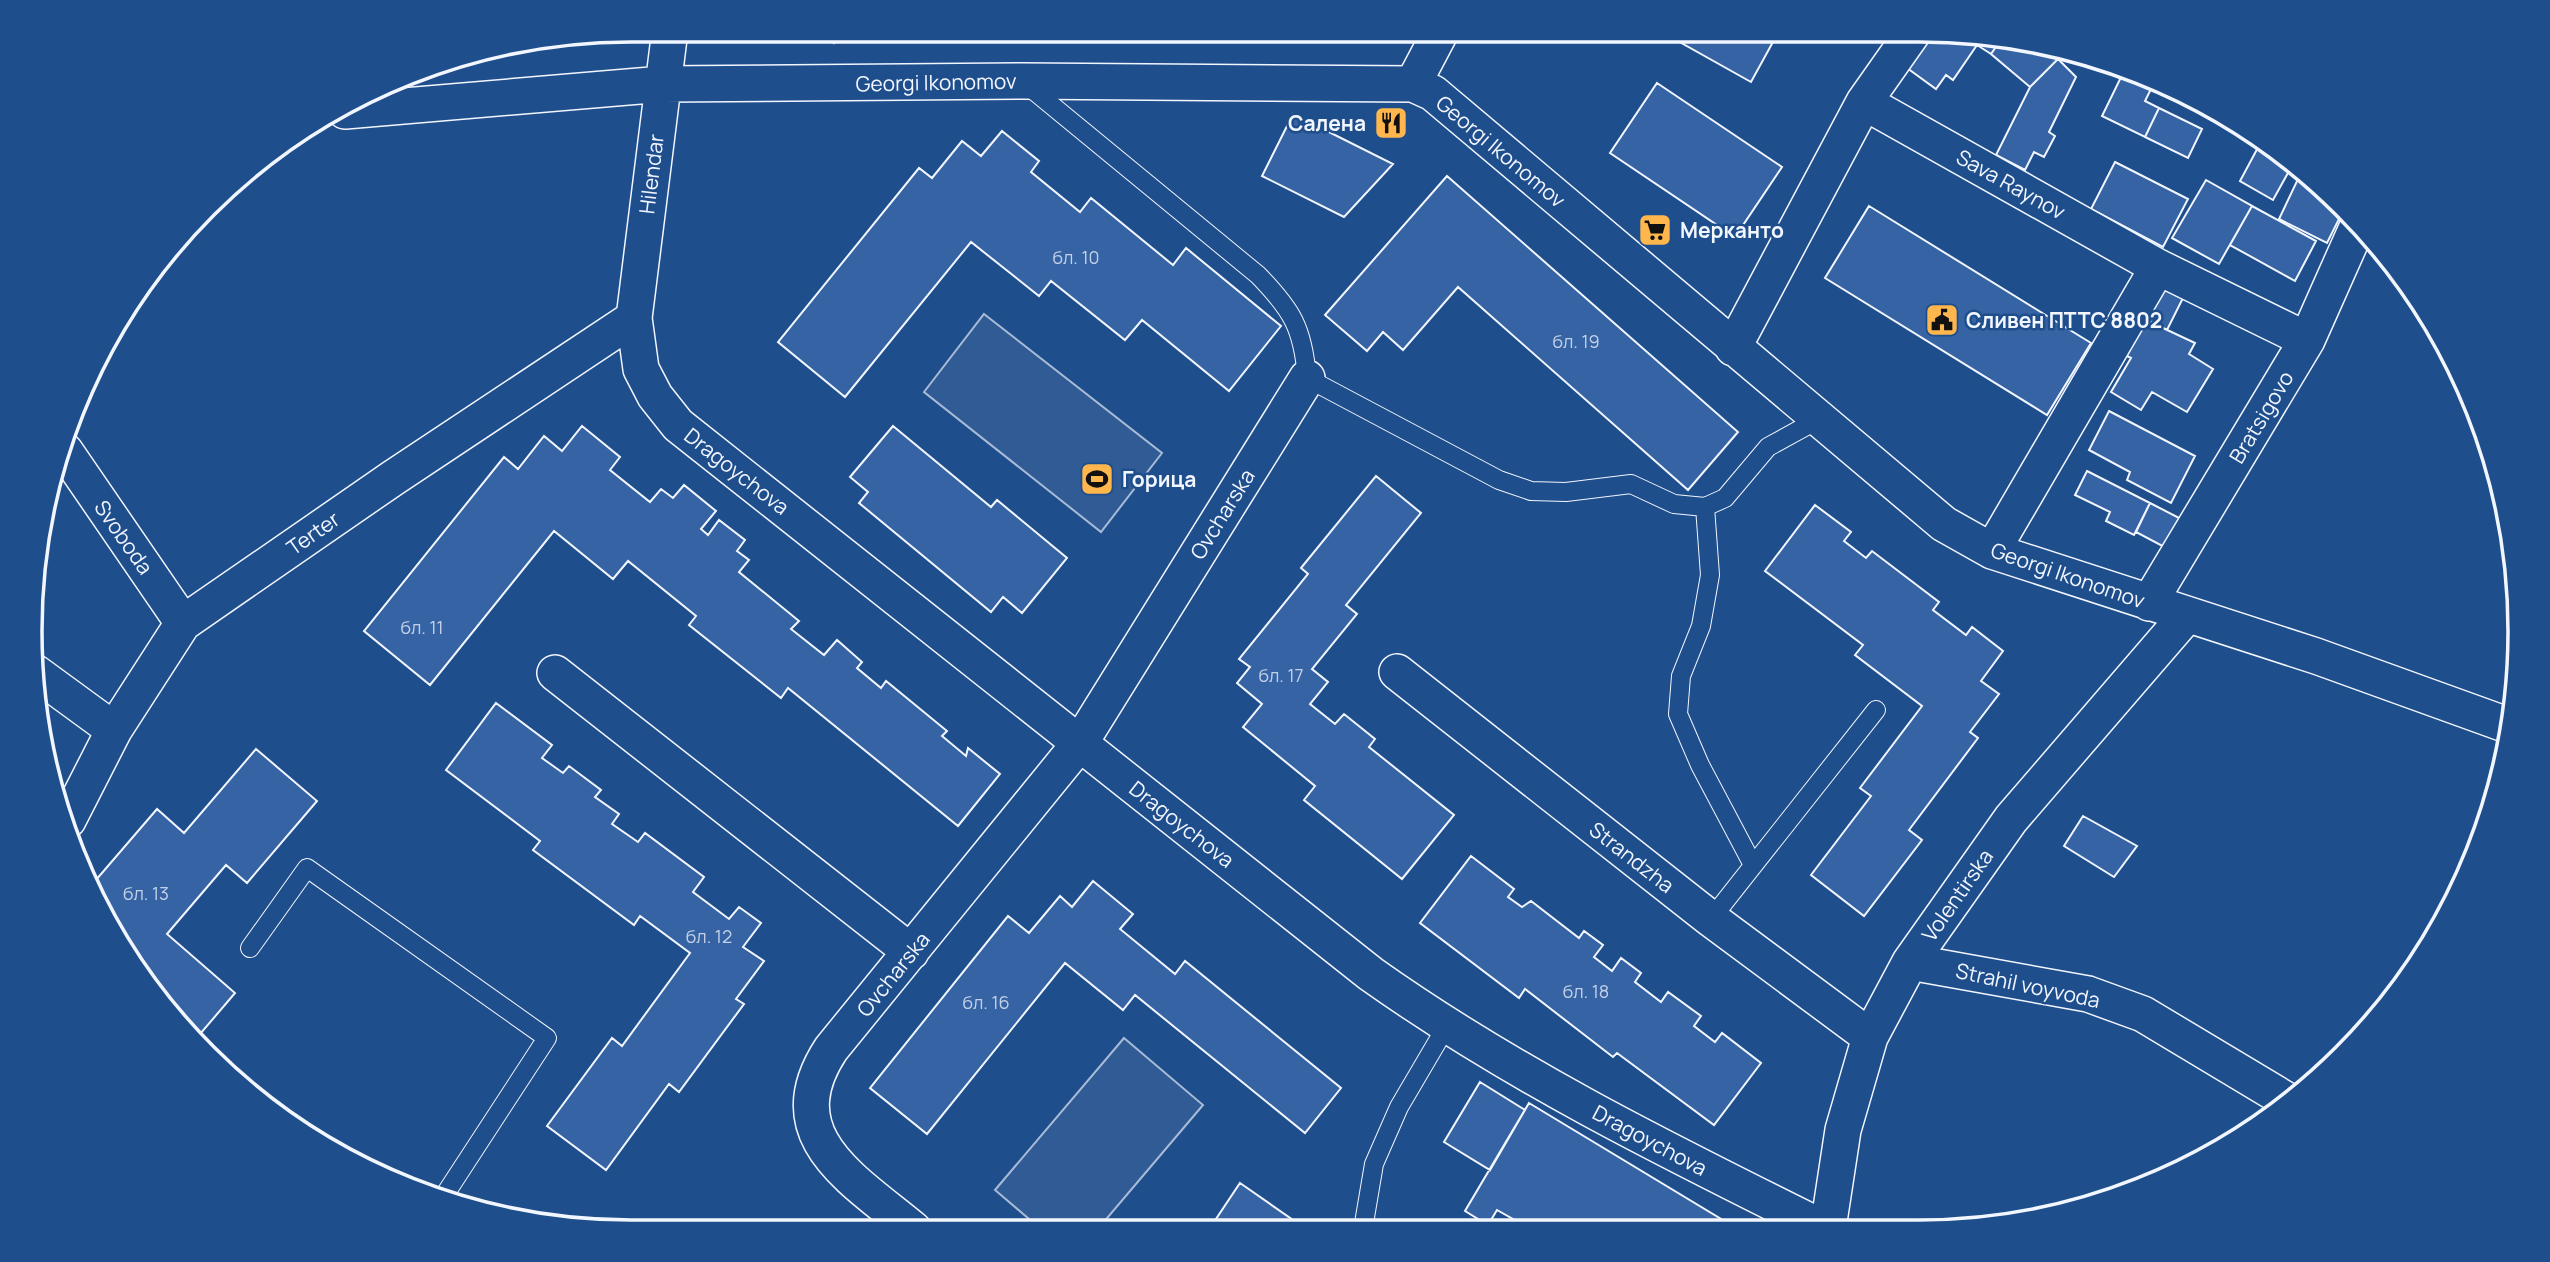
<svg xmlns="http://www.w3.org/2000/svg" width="2550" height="1262" viewBox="0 0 2550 1262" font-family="Manrope,sans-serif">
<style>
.green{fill:#305b95;stroke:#a8bbd7;stroke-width:2}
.building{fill:#3563a3;stroke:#f2f6ff;stroke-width:2}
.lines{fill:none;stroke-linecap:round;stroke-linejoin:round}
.service-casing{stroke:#f2f6ff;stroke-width:20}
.minor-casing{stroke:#f2f6ff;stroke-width:38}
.service{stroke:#1f4e8c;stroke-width:18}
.minor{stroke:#1f4e8c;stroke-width:35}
.labels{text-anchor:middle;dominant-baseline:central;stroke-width:5;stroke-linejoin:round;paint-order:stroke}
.number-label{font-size:18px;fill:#c3d1e8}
.street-label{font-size:21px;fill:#f2f6ff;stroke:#1f4e8c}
.poi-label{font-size:21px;font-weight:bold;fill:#f2f6ff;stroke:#1f4e8c;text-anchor:start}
.rim{fill:none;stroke:#f2f6ff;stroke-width:3.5}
</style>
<rect width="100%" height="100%" fill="#1f4e8c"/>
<path class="green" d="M 984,314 L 1162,453 L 1101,532 L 924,392 Z
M 1124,1038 L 1203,1105 L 1097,1230 L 1042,1230 L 995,1190 Z"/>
<path class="building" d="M 739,30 L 769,30 L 759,39 Z
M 821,30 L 848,30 L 834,43 Z
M 1660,31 L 1779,31 L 1751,82 Z
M 1924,31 L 1958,31 L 1993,37 L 2000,41 L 1991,54 L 1977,45 L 1953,80 L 1946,75 L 1936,89 L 1907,68 Z
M 1993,37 L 2042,45 L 2058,59 L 2030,87 L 1991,54 L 2000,41 Z
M 2058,59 L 2076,77 L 2049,132 L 2055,136 L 2044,157 L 2034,152 L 2025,170 L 1996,155 L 2030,87 Z
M 2124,71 L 2153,85 L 2145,101 L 2159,108 L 2145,137 L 2102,116 Z
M 1657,83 L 1782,167 L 1735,237 L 1610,153 Z
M 2159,108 L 2202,129 L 2188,158 L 2145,137 Z
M 1293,114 L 1393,164 L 1344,217 L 1262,176 Z
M 1002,131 L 1039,161 L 1031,172 L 1080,212 L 1091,198 L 1173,265 L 1186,248 L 1281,326 L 1229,391 L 1142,320 L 1125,340 L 1051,281 L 1039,296 L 971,242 L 845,397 L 778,342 L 919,168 L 932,178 L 962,141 L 981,156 Z
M 2262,140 L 2294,162 L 2273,200 L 2240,181 Z
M 2115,162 L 2188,199 L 2163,247 L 2091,209 Z
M 1447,176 L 1738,432 L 1688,490 L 1458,287 L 1403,350 L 1383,332 L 1367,351 L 1325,315 Z
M 2298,179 L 2316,188 L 2318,185 L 2344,209 L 2327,243 L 2279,219 Z
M 2206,180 L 2252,206 L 2219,264 L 2172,238 Z
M 1869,206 L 2091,343 L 2047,415 L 1825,278 Z
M 2252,206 L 2316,241 L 2295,281 L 2230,245 Z
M 2157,281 L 2184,296 L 2167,330 L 2138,316 Z
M 2146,320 L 2195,343 L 2189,354 L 2213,369 L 2187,412 L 2152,392 L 2141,410 L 2111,392 L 2131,358 L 2125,355 Z
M 2109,411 L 2195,456 L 2171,503 L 2127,480 L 2130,472 L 2089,450 Z
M 582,426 L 620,457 L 610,470 L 650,502 L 661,489 L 673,498 L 684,485 L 716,511 L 701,529 L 708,535 L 719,520 L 745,540 L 737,551 L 749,560 L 739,572 L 799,621 L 791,629 L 824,655 L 837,640 L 862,662 L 857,668 L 881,688 L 886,681 L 947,731 L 942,736 L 966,756 L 968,748 L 1000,774 L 958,826 L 788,688 L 781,698 L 689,625 L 696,616 L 628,561 L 613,579 L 554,531 L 430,685 L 364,631 L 504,457 L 518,469 L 544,436 L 562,451 Z
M 893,426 L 991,507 L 997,500 L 1067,558 L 1022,613 L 1003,597 L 991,612 L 859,503 L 868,492 L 850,477 Z
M 2087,471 L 2150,503 L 2134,535 L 2106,521 L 2110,512 L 2075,495 Z
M 1376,476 L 1421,513 L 1346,605 L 1357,614 L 1312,669 L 1328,682 L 1310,704 L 1335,724 L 1344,714 L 1375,739 L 1369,747 L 1454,815 L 1402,879 L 1304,800 L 1315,786 L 1243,727 L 1262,704 L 1237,683 L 1250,667 L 1239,659 L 1308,574 L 1301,568 Z
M 2150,503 L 2183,520 L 2168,549 L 2136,532 Z
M 1815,505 L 1851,532 L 1844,541 L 1866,558 L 1872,551 L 1939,602 L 1933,610 L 1966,635 L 1972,627 L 2003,651 L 1981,681 L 1999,694 L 1970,732 L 1978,738 L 1909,830 L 1922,840 L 1864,916 L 1811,875 L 1871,796 L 1860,788 L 1922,706 L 1855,655 L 1863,645 L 1765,571 Z
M 496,703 L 552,745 L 542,758 L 563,773 L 569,766 L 601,790 L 595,797 L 619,814 L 612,824 L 638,842 L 645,833 L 704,877 L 693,892 L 729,919 L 739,907 L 761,923 L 743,947 L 764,961 L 736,999 L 744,1004 L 679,1092 L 669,1084 L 606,1170 L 547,1126 L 612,1038 L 622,1046 L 690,953 L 640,916 L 634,925 L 533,850 L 540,841 L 446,770 Z
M 256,749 L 317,801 L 247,883 L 226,865 L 167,934 L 235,993 L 195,1040 L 108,919 L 111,915 L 92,897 L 89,888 L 157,809 L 184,833 Z
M 2083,816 L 2137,846 L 2114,877 L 2064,846 Z
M 1471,856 L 1514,889 L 1508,897 L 1522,907 L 1531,901 L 1579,938 L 1584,931 L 1603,945 L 1594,957 L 1612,971 L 1621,958 L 1641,973 L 1635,982 L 1661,1002 L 1668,992 L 1701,1016 L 1694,1026 L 1715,1042 L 1722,1033 L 1761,1063 L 1714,1125 L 1617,1053 L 1613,1057 L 1525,989 L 1519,998 L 1420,923 Z
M 1093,881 L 1133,914 L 1120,929 L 1175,974 L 1185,961 L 1341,1088 L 1305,1133 L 1135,995 L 1123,1010 L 1065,963 L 927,1134 L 870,1088 L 1008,916 L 1029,933 L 1060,896 L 1072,907 Z
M 1480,1082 L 1525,1110 L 1490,1170 L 1444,1142 Z
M 1529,1103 L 1736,1228 L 1529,1228 L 1497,1210 L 1488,1225 L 1465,1211 Z
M 1240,1183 L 1306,1229 L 1218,1229 L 1212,1225 Z
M 627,1220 L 640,1231 L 619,1231 Z"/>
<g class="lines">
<defs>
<path id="service" d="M 1027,85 L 1258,275 C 1292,310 1303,328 1307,378 L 1499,480 L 1531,491 L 1566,492 L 1631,484 L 1674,504 L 1705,507 L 1725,498 L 1768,447 L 1819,419
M 1705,507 L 1710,575 L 1701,626 L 1681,676 L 1678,714 L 1700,765 L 1753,865
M 1711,919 L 1876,710
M 250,948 L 307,868 L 547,1038 L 442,1199
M 1363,1229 L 1374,1164 L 1399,1107 L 1446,1027"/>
<path id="minor" d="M 670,30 L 634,318 L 641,369 L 655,396 L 678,425 L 1371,974 C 1512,1074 1668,1151 1823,1228
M 1413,84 L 1441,31
M 1864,102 L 2158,267 L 2307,340
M 345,111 L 663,84 L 1021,81 L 1413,84 L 1433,93 L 1944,524 L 1992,551 L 2316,656 L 2510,726
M 1733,348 L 1864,102 L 1914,31
M 65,451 L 183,623
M 1992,551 L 2158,267
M 2149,603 L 2307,340 L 2359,223
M 1397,672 L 1711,919 L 1870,1037
M 36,673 L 114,730
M 555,673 L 911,952
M 68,820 L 114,730 L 183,623 L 393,478 L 634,318
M 1910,962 L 2088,994 L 2143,1014 L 2288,1101
M 1828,1228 L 1843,1130 L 1870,1037 L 1910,962 L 2011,819 L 2186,616
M 914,1230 C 853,1179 774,1136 831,1049 L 1080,743 L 1307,378"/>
</defs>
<use href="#service" class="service-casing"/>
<use href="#minor" class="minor-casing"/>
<use href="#service" class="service"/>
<use href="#minor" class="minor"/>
</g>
<defs>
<symbol id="restaurant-square" viewBox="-11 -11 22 22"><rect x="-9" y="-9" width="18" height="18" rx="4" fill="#ffb74d" stroke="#1f4e8c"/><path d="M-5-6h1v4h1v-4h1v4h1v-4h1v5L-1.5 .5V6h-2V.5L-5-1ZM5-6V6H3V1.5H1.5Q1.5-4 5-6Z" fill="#111"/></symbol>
<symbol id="supermarket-square" viewBox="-11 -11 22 22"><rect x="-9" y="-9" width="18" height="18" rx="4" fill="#ffb74d" stroke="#1f4e8c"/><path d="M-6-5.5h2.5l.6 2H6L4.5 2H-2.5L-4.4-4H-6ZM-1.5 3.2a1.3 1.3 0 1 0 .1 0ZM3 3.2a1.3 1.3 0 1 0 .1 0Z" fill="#111"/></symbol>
<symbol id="civic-square" viewBox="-11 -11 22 22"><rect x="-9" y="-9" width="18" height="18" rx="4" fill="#ffb74d" stroke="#1f4e8c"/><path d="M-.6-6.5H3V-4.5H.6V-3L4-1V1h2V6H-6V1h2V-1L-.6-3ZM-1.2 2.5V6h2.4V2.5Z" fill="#111"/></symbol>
<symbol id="stadium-square" viewBox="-11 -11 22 22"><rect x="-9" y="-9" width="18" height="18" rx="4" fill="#ffb74d" stroke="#1f4e8c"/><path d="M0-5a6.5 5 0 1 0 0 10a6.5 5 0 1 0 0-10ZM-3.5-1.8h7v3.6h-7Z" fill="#111"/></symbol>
</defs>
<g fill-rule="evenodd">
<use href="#restaurant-square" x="1372" y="104" width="38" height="38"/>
<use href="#supermarket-square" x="1636" y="211" width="38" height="38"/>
<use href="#civic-square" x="1923" y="301" width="38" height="38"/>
<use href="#stadium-square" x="1078" y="460" width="38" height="38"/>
</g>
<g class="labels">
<g class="number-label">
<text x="1076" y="257">бл. 10</text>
<text x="1576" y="341">бл. 19</text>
<text x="422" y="627">бл. 11</text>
<text x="1281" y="675">бл. 17</text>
<text x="146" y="893">бл. 13</text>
<text x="709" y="936">бл. 12</text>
<text x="1586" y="991">бл. 18</text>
<text x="986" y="1002">бл. 16</text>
</g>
<g class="street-label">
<text transform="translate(936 82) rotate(-1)">Georgi Ikonomov</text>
<text transform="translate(1501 151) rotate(40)">Georgi Ikonomov</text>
<text transform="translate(651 174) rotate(-83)">Hilendar</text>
<text transform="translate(2011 184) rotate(29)">Sava Raynov</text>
<text transform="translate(2261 417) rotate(-59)">Bratsigovo</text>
<text transform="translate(737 471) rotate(38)">Dragoychova</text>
<text transform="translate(1222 514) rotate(-58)">Ovcharska</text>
<text transform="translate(313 533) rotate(-35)">Terter</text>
<text transform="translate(124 537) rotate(55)">Svoboda</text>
<text transform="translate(2068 575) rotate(19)">Georgi Ikonomov</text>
<text transform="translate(1182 824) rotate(38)">Dragoychova</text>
<text transform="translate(1632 857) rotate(38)">Strandzha</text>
<text transform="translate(1957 895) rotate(-55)">Volentirska</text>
<text transform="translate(893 974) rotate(-51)">Ovcharska</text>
<text transform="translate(2028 985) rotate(12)">Strahil voyvoda</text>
<text transform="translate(1650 1140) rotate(28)">Dragoychova</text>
</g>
<g class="poi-label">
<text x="1366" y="123" text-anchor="end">Салена</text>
<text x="1680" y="230">Мерканто</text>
<text x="1966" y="320">Сливен ПТТС 8802</text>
<text x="1122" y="479">Горица</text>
</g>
</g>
<path d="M0 0H2550V1262H0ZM631 42H1919A589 589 0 0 1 2508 631V631A589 589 0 0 1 1919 1220H631A589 589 0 0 1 42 631V631A589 589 0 0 1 631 42Z" fill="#1f4e8c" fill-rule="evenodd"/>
<path class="rim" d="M631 42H1919A589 589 0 0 1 2508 631V631A589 589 0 0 1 1919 1220H631A589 589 0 0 1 42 631V631A589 589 0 0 1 631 42Z"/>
</svg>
